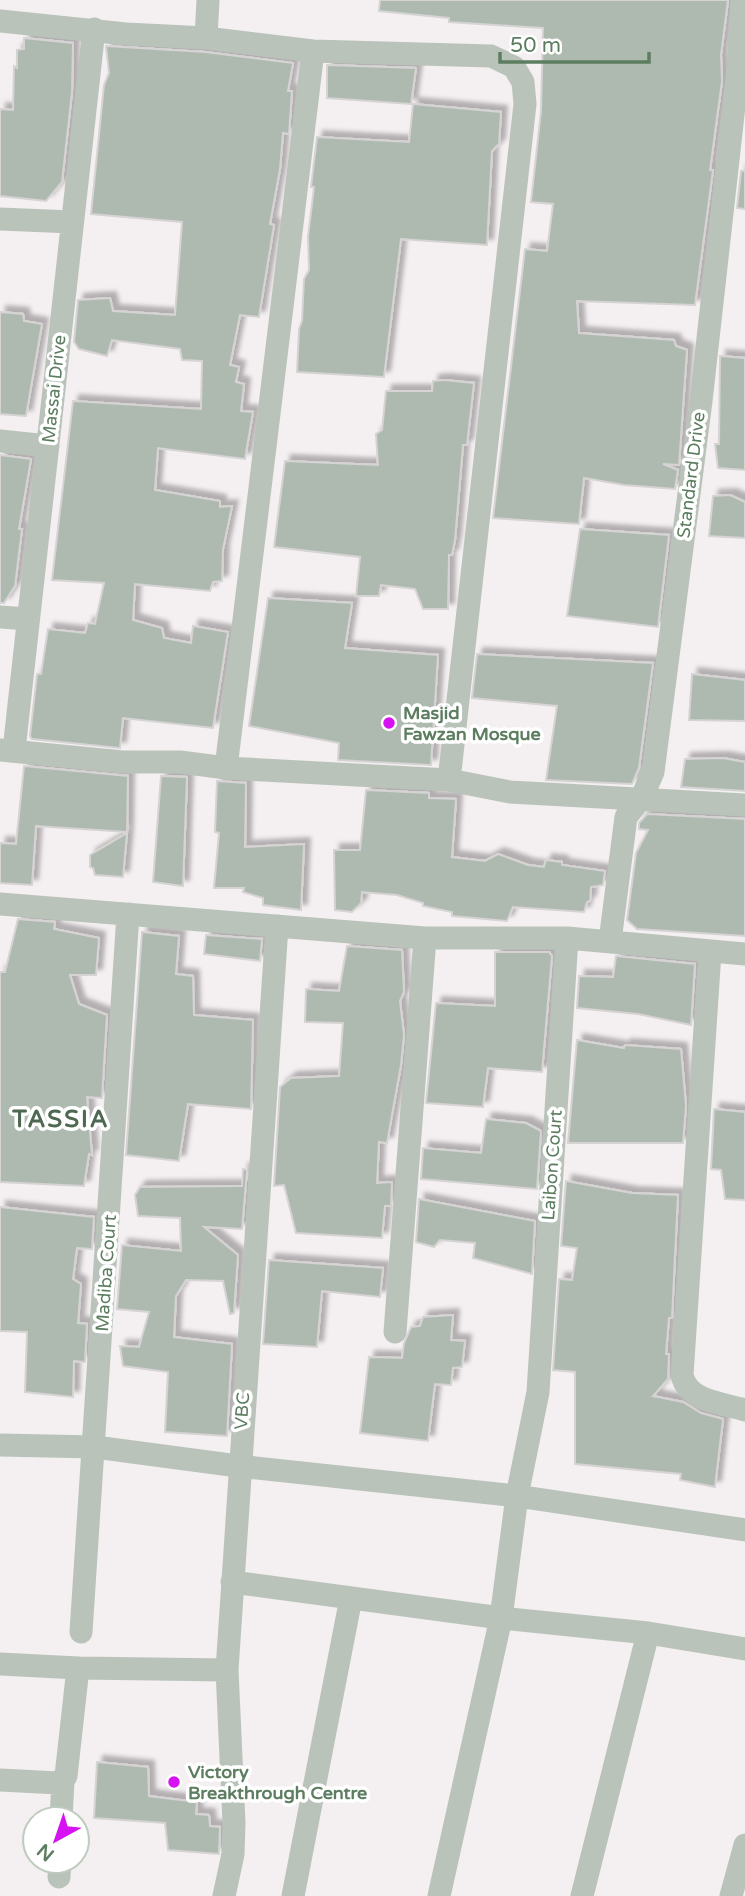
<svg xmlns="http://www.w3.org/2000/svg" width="745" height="1896" viewBox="0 0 745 1896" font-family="'Varela Round',sans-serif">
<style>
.building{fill:#aebaaf;stroke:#d5d3d3;stroke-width:2;filter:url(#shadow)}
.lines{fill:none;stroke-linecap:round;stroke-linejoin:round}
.street{stroke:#b9c3ba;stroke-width:23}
.poi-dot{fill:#d712f2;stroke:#fff;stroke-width:2.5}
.labels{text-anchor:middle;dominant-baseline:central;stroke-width:7;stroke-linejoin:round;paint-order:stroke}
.street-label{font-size:18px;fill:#5c7d60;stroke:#fff}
.poi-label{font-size:18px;font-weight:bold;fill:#5c7d60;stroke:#fff;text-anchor:start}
.district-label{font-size:24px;font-weight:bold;letter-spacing:2px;fill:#4f6851;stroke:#fff}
</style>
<defs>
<filter id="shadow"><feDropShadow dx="6" dy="-6" stdDeviation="2" flood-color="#0004"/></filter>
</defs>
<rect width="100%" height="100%" fill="#f4eff1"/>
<path class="building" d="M 380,0 L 728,0 L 721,55 L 722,81 L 710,170 L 713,170 L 695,305 L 577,301 L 579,333 L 674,340 L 676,346 L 687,350 L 679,465 L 663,464 L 678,470 L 675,489 L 624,485 L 584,478 L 579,524 L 493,518 L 525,249 L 547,251 L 553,204 L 531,202 L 541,111 L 543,28 L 449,22 L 449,18 L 379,11 Z
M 24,38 L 73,43 L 72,92 L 62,182 L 46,201 L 0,196 L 0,109 L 13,110 L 14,66 L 17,68 L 17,50 L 24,49 Z
M 106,46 L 205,52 L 293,63 L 288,91 L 292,91 L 289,134 L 283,133 L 280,169 L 270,224 L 274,225 L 259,317 L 240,315 L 230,365 L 239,367 L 236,382 L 244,384 L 241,411 L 253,412 L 245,459 L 158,448 L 155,490 L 220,501 L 220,507 L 232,506 L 223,549 L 222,581 L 213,582 L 210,591 L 135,584 L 133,620 L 162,628 L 164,638 L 191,643 L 193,626 L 228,632 L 213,728 L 123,718 L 120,748 L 32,739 L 30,736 L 37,674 L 41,674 L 48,629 L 85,633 L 88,623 L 95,624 L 104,583 L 52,580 L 73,401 L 201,409 L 202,361 L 182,360 L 180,349 L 112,340 L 107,356 L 79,349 L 74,342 L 78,300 L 110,298 L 113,311 L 175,315 L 182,222 L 91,214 L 104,85 L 109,73 Z
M 327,65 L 416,68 L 411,104 L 327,98 Z
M 413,104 L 501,112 L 499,144 L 492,151 L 487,245 L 401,239 L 384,377 L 297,372 L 299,329 L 302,321 L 304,279 L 309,270 L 308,237 L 314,187 L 311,187 L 317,137 L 409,142 Z
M 741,171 L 745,171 L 745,209 L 737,208 Z
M 0,312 L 23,314 L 24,321 L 42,324 L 26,416 L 0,414 Z
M 720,356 L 745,358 L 745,470 L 718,468 L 715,444 L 719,444 Z
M 444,380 L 474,383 L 467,445 L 463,445 L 455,540 L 452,555 L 449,555 L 448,609 L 423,609 L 415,589 L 381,585 L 379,596 L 356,596 L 360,557 L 274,547 L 285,461 L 378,465 L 376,434 L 382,430 L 386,391 L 432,391 L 433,381 Z
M 0,455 L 31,459 L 19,529 L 22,529 L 15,586 L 4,603 L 0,603 Z
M 730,495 L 745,502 L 745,538 L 709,536 L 713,496 Z
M 580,529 L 669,535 L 658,627 L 567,616 Z
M 268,598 L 352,603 L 345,648 L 438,655 L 431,765 L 338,760 L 339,743 L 249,726 Z
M 477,654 L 653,663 L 639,768 L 632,784 L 546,780 L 557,706 L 472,698 Z
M 692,674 L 745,680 L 745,721 L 689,720 Z
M 723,758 L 745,762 L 745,791 L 681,787 L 685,759 Z
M 24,766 L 128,776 L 127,832 L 36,826 L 32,885 L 0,883 L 0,843 L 16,844 Z
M 161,776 L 187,777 L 183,886 L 153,882 Z
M 217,781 L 246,783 L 245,847 L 304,844 L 301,910 L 263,905 L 263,898 L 243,892 L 244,888 L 214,888 L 219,833 L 215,832 Z
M 366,790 L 429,793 L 429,798 L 456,799 L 452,857 L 485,861 L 498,854 L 528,865 L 544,867 L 546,860 L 562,862 L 562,865 L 605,871 L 603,885 L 591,887 L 590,901 L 587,902 L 584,912 L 513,907 L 507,921 L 452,916 L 452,912 L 423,906 L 423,903 L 397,895 L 362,892 L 361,903 L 352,912 L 335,910 L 334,850 L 360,850 Z
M 647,814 L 745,819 L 745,936 L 637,929 L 627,920 L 636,853 L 648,830 L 639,829 L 639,823 Z
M 127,833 L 123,877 L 95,875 L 93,868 L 90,867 L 90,855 Z
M 18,919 L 55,922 L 54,929 L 99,938 L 96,975 L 70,975 L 79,1004 L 107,1015 L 102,1098 L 87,1097 L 92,1155 L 89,1154 L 84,1186 L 0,1182 L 0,972 L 5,972 Z
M 142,932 L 179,936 L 176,974 L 193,976 L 194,1015 L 253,1020 L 251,1109 L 188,1104 L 179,1161 L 126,1155 Z
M 206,935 L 262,939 L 260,961 L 204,954 Z
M 347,946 L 402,950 L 404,992 L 400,1001 L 404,1035 L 401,1065 L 387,1143 L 379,1142 L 377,1183 L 392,1182 L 391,1206 L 385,1206 L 382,1238 L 296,1233 L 284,1185 L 274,1186 L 280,1087 L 291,1078 L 339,1076 L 343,1023 L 305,1022 L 306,989 L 339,991 Z
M 495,952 L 549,952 L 552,956 L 542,1072 L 488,1068 L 483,1107 L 426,1103 L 436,1003 L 495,1006 Z
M 616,956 L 695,964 L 691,1025 L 638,1014 L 577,1008 L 579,976 L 613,977 Z
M 577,1040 L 624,1048 L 625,1045 L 681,1049 L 686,1106 L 683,1143 L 568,1143 Z
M 714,1109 L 745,1112 L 745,1200 L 725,1199 L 721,1170 L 711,1169 Z
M 486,1119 L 526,1123 L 541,1131 L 537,1189 L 421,1179 L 423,1148 L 481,1153 Z
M 243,1169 L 247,1170 L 242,1229 L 204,1227 L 238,1255 L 234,1313 L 230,1314 L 223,1281 L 186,1280 L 176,1296 L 174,1337 L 232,1344 L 227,1436 L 165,1432 L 168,1372 L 123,1366 L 120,1346 L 139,1347 L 149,1312 L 117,1309 L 122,1245 L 181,1251 L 180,1218 L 138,1216 L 135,1195 L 140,1187 L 242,1186 Z
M 566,1181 L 632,1193 L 678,1195 L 672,1318 L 669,1318 L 666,1354 L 669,1354 L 668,1379 L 653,1396 L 683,1402 L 701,1413 L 723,1419 L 715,1487 L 680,1480 L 681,1474 L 575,1464 L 575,1372 L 553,1370 L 559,1279 L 572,1280 L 577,1248 L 561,1246 Z
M 419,1199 L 535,1221 L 532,1274 L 473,1258 L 475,1243 L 440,1240 L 434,1247 L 416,1242 Z
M 0,1207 L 94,1217 L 92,1249 L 77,1248 L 73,1279 L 81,1284 L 78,1323 L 87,1324 L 85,1362 L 74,1361 L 73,1397 L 25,1392 L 27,1332 L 0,1331 Z
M 269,1260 L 383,1268 L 380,1297 L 322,1291 L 317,1347 L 263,1344 Z
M 453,1315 L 451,1340 L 465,1341 L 462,1367 L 453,1368 L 451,1385 L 435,1384 L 428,1441 L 360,1433 L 369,1357 L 402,1358 L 404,1343 L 411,1327 L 420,1326 L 423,1317 Z
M 97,1762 L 148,1767 L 149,1796 L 197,1802 L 196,1814 L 209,1815 L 210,1826 L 220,1827 L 219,1854 L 168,1850 L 165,1823 L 94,1818 Z"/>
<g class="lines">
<path class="street" d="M 0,21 L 126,34 L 206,38 L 313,51 L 491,56 L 514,67 L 523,82 L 525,104 L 449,780 L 510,792 L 745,805
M 206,38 L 208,0
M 0,219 L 72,222
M 0,441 L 48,446
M 0,617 L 28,619
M 0,750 L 123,762 L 180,762 L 226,768 L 313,51
M 14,750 L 94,29
M 226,768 L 449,780
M 0,904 L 425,938 L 567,938 L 745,954
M 610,941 L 626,817 L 642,797 L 653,772 L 701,401 L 738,70 L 742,0
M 710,952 L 682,1375 C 688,1402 722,1403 745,1410
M 395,1332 L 425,938
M 0,1445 L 95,1447 L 238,1466 L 517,1496 L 745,1530
M 232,1582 L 501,1618 L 648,1633 L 745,1649
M 81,1632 L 128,914
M 0,1664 L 78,1668
M 0,1780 L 58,1783 L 66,1776 L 78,1668 L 227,1670
M 61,1819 L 63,1781
M 59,1877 L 60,1861
M 224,1896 L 233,1854 L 234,1823 L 227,1670 L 277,926
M 293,1896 L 351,1598
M 439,1896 L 501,1618 L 517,1496 L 538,1392 L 567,938
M 582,1896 L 648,1633
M 731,1896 L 745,1845"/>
</g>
<g class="poi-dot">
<circle cx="389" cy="723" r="7"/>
<circle cx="174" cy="1782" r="7"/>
</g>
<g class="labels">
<g class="street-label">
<text transform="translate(54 389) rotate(-84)">Massai Drive</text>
<text transform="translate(691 475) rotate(-83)">Standard Drive</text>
<text transform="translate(552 1165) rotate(-86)">Laibon Court</text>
<text transform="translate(106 1273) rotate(-86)">Madiba Court</text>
<text transform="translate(242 1411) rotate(-86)">VBC</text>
</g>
<g class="poi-label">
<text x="403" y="713">Masjid<tspan x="403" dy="21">Fawzan Mosque</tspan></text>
<text x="188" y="1772">Victory<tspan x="188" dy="21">Breakthrough Centre</tspan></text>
</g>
<g class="district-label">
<text x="61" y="1119">TASSIA</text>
</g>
</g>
<g transform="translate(56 1840) rotate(220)"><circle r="33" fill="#ffffff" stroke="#becbbf" stroke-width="2"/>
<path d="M0-5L12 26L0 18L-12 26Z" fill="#d712f2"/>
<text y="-10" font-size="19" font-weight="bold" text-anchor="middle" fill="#5c7d60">N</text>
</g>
<path d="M500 52v10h149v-10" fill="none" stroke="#5c7d60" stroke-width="3.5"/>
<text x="510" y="52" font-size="21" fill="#5c7d60" stroke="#ffffff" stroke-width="5" paint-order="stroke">50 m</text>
</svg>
